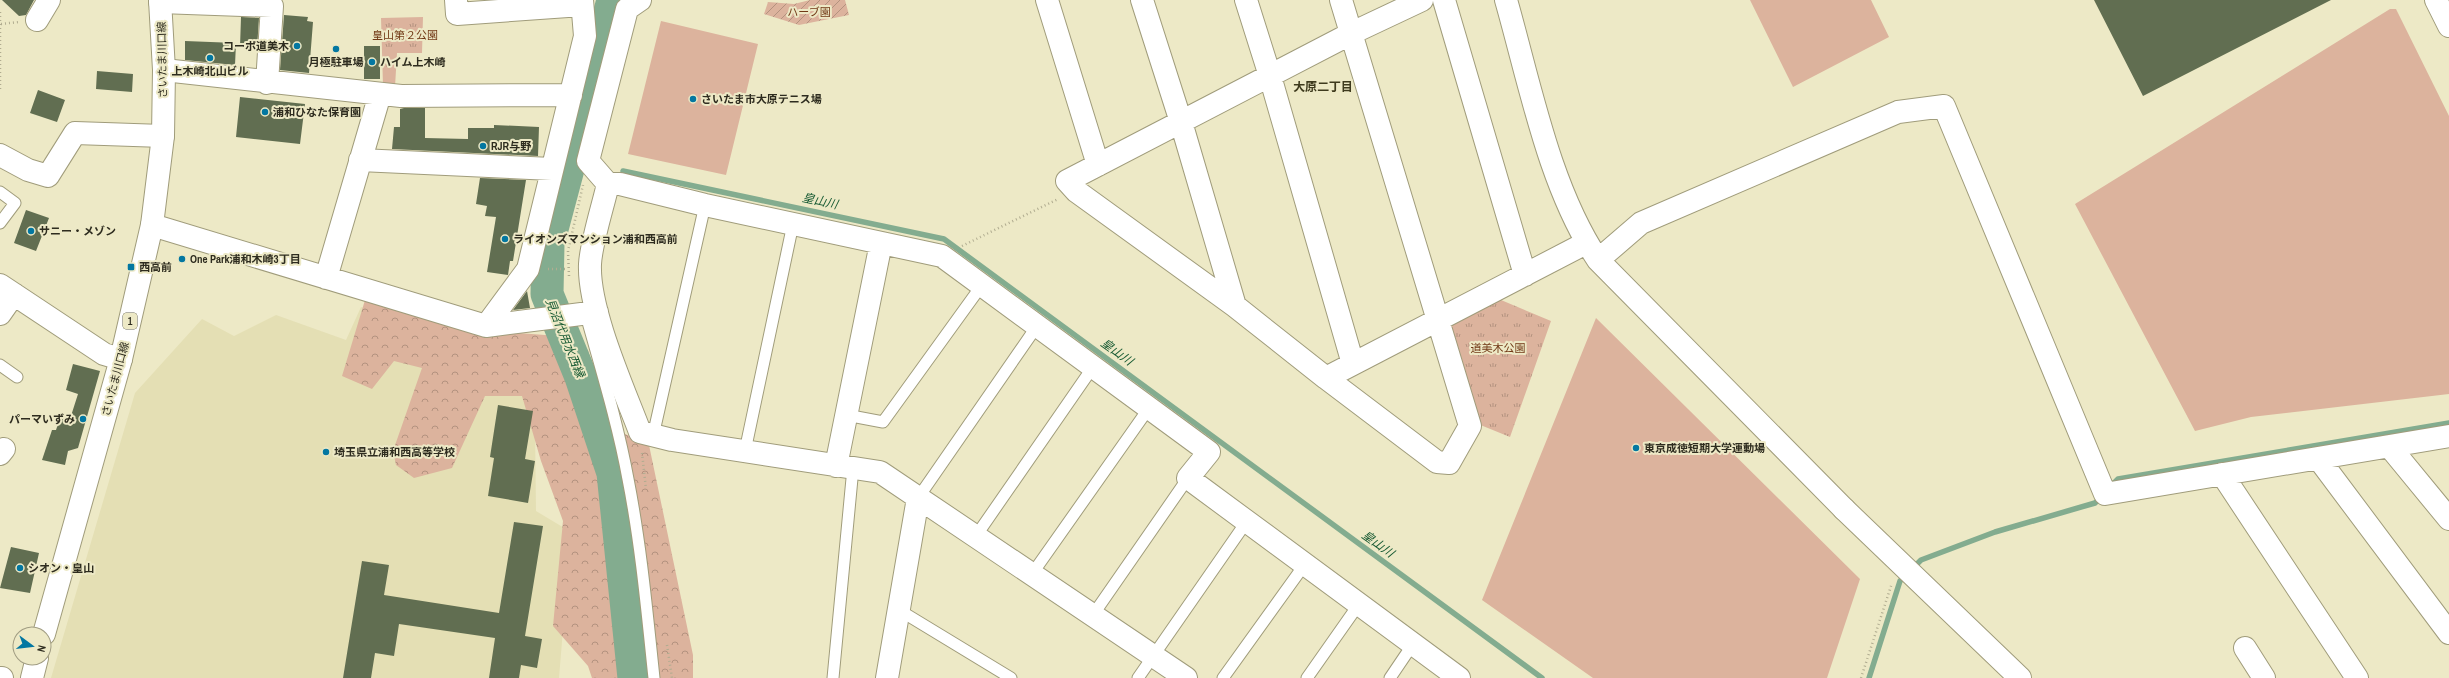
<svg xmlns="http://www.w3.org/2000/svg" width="2449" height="678" viewBox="0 0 2449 678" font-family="'Archivo Narrow','Noto Sans JP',sans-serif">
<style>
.built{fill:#e4dfb4}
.grass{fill:#dcb39d}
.forest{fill:url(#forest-crowns)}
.park{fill:url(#park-tufts)}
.garden{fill:url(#garden-furrows)}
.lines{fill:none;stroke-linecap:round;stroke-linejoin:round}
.stream{stroke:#83ac8f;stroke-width:5.5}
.river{stroke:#83ac8f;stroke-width:33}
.building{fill:#616e51}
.lane-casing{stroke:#a09c7b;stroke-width:13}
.street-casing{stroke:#a09c7b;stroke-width:24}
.secondary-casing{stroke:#a09c7b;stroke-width:24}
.primary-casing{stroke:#a09c7b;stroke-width:24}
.path{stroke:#b0ac90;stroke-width:2.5;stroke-dasharray:1 3;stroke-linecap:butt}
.lane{stroke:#fff;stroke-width:11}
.street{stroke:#fff;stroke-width:22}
.secondary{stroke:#fff;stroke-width:22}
.primary{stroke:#fff;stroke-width:22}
.poi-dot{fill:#0377a1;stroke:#ede9c6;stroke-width:1.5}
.labels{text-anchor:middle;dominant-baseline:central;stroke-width:4;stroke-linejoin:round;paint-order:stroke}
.shield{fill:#ede9c6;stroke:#676551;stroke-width:1}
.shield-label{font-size:10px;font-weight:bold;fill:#2e2c1f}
.park-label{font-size:11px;fill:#713916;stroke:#ede9c6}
.poi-label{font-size:11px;font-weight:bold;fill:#2e2c1f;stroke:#ede9c6;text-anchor:start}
.street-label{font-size:11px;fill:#2e2c1f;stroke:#ede9c6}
.neighbourhood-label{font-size:12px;font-weight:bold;fill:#3e3a1d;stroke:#ede9c6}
.water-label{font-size:12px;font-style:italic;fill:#175a33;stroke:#ede9c6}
</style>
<defs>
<pattern id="forest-crowns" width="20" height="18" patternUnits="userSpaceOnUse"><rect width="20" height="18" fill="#dcb39d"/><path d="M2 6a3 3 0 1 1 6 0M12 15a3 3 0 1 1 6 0" fill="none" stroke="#b3927f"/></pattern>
<pattern id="park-tufts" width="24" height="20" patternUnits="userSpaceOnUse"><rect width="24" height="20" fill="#dcb39d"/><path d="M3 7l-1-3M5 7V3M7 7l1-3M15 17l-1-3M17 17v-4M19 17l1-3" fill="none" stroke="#b3927f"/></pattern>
<pattern id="garden-furrows" width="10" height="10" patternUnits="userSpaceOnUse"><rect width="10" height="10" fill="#dcb39d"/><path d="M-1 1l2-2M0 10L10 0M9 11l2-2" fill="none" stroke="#b3927f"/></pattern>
</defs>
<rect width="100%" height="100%" fill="#ede9c6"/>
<path class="built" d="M 361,307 L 455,336 L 534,341 L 536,511 L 571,532 L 559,678 L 51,678 L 135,393 L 202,319 L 234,336 L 276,315 L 346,340 Z"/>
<path class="grass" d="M 1750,0 L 1871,0 L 1889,37 L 1793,87 Z
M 2390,9 L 2396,9 L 2449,116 L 2449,394 L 2251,417 L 2195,431 L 2075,204 Z
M 661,21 L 758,44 L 726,175 L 628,154 Z
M 1596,318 L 1860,579 L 1827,678 L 1593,678 L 1482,600 Z"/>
<path class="forest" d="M 365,300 L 462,329 L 572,337 L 588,350 L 610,427 L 649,445 L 693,655 L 693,678 L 592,678 L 588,666 L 553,626 L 563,521 L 541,461 L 522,396 L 485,396 L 452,468 L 414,478 L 396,465 L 393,451 L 422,368 L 394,361 L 372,389 L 342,376 Z"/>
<path class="park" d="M 423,17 L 422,53 L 397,53 L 395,87 L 383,86 L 381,18 Z
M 1501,300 L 1551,321 L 1510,437 L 1478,424 L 1448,327 Z"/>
<path class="garden" d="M 810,0 L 845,0 L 849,15 L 799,25 L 764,14 L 768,2 L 794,4 Z"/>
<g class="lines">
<path class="stream" d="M 623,171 L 944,239 L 1542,678
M 2111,486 L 2118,479 L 2449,423
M 1912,569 L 1921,560 L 1995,532 L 2095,503 L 2101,497
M 1869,678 L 1900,581 L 1906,575"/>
<path class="river" d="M 613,0 L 548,244 L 547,294 L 581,377 L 613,473 L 634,678"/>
</g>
<path class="building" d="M 2,0 L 34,0 L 26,15 L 19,16 Z
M 2094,0 L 2331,0 L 2143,96 Z
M 284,15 L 308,17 L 307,21 L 313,22 L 309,73 L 280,70 Z
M 241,17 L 259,18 L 257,48 L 240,47 Z
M 185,41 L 236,43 L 235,65 L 185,60 Z
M 364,46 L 380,46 L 380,79 L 364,79 Z
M 97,71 L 133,74 L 132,92 L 96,89 Z
M 38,90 L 65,100 L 57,122 L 30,113 Z
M 240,97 L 305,104 L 300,144 L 236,137 Z
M 404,108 L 425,108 L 425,138 L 468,139 L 468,128 L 494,128 L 494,125 L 539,127 L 538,156 L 392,149 L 394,127 L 400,127 L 400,109 Z
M 480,178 L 526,180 L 513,261 L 510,261 L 508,275 L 487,272 L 496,217 L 485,216 L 487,206 L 476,204 Z
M 26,210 L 49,218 L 36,251 L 14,243 Z
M 527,291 L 530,308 L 513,310 Z
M 73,364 L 100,371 L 78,448 L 68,451 L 65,465 L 42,460 L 52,430 L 56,430 L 60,418 L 70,419 L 78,394 L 66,390 Z
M 498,405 L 533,411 L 525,459 L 535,461 L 528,503 L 488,496 L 494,458 L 490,457 Z
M 514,522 L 543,526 L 525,636 L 542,639 L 537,668 L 521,665 L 519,678 L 489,678 L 495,638 L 399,624 L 394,656 L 375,653 L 371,678 L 343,678 L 362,561 L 389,565 L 384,595 L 499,613 Z
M 11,547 L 39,553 L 30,593 L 0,588 Z"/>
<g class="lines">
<defs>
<path id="lane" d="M 0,192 L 15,203 L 0,223
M 586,315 C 601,369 618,424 628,479 C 641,545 647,612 654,678
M 0,365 L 17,377
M 846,415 L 883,422 L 982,285
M 653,436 L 705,205
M 745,451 L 793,224
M 918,498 L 1037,326
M 976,536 L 1093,367
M 1032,574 L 1149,408
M 899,610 L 1011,678
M 1093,615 L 1188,478
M 833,678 L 853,468
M 1138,678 L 1247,521
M 1223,678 L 1305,564
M 1307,678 L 1359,604
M 1390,678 L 1413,644"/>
<path id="street" d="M 456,0 L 457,14 L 582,5
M 1047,0 L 1098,165
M 1142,0 L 1181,122 L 1235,306
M 1246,0 L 1270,76 L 1353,364
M 1422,0 L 1352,33 L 1067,181 L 1076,191 L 1235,306 L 1326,378 L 1586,243
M 1444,0 L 1525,275
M 1506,0 C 1530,84 1549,187 1598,260 L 1844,509
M 160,2 L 272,6 L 267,83
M 37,20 L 49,0
M 164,70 L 401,96 L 571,95
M 0,155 L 28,170 L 48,176 L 75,133 L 163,136
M 360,160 L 552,169
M 608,184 L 588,161 L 627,9 L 640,0
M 152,225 L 486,326 L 597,312
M 1598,260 L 1641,223 L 1898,112 L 1944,106 L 2105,494 L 2449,436
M 326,278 L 380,94
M 0,285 L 104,354 L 121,359
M 0,314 L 14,294
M 486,326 L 528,269 L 585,36 L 582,0
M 1326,378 L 1437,462 L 1449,463 L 1470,426 L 1341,0
M 2389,446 L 2449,519
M 0,454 L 4,449
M 2318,458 L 2449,633
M 836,466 L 881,243
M 2222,474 L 2357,678
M 2245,648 L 2264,678
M 0,678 L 2,678
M 887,678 L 918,498
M 1186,678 L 880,472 L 672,440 L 640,432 C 623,387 588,310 590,264 C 591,243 603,206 608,184 L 620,184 L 705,205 L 942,256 L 1209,452 L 1188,478 L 1459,678"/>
<path id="secondary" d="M 2436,0 L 2449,26
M 1844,509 L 2020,678"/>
<path id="primary" d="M 44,634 L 121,359 L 152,225 L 163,136 L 164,70 L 160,0
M 32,678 L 37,658"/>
</defs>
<use href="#lane" class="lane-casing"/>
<use href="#street" class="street-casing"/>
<use href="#secondary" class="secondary-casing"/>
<use href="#primary" class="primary-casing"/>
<path class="path" d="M 0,12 L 0,89
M 1,24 L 19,22
M 962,246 L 1058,199
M 548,269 L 568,269
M 569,276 L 568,251 L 583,185
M 642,453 L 646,489
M 667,645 L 672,678
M 1861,678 L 1892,583"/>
<use href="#lane" class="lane"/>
<use href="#street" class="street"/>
<use href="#secondary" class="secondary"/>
<use href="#primary" class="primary"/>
</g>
<g class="poi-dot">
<circle cx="297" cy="46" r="4"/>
<circle cx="336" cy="49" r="4"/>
<circle cx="210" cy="58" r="4"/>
<circle cx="372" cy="62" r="4"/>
<circle cx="693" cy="99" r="4"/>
<circle cx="265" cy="112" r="4"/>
<circle cx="483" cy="146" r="4"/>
<circle cx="31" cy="231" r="4"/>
<circle cx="505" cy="239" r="4"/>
<circle cx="182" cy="259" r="4"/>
<rect x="127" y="263" width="8" height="8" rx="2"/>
<circle cx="83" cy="419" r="4"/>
<circle cx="1636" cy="448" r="4"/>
<circle cx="326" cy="452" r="4"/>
<circle cx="20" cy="568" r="4"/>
</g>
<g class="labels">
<rect class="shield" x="123" y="313" width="14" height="16" rx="3"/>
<g class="shield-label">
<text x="130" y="321">1</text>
</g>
<g class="park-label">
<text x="809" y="12">ハーブ園</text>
<text x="405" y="35">皇山第２公園</text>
<text x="1498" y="348">道美木公園</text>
</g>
<g class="poi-label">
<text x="289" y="46" text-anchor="end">コーポ道美木</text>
<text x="336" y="62" text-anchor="middle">月極駐車場</text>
<text x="380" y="62">ハイム上木崎</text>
<text x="210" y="71" text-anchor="middle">上木崎北山ビル</text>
<text x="701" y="99">さいたま市大原テニス場</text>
<text x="273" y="112">浦和ひなた保育園</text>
<text x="491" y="146">RJR与野</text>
<text x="39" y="231">サニー・メゾン</text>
<text x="513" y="239">ライオンズマンション浦和西高前</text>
<text x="190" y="259">One Park浦和木崎3丁目</text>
<text x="139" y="267">西高前</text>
<text x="75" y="419" text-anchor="end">パーマいずみ</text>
<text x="1644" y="448">東京成徳短期大学運動場</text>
<text x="334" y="452">埼玉県立浦和西高等学校</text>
<text x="28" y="568">シオン・皇山</text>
</g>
<g class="street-label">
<text transform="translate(162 60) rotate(-91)">さいたま川口線</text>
<text transform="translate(115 379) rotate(-75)">さいたま川口線</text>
</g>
<g class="neighbourhood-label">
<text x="1323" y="87">大原二丁目</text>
</g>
<g class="water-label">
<text transform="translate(820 201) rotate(12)">皇山川</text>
<text transform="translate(565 338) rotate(68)">見沼代用水西縁</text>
<text transform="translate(1117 352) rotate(36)">皇山川</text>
<text transform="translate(1378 544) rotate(36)">皇山川</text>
</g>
</g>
<g transform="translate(32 646) rotate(105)"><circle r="19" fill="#ede9c6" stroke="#a19d83"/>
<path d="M0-3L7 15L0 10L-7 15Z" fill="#0377a1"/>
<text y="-6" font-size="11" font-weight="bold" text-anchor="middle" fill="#2e2c1f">N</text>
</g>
</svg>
